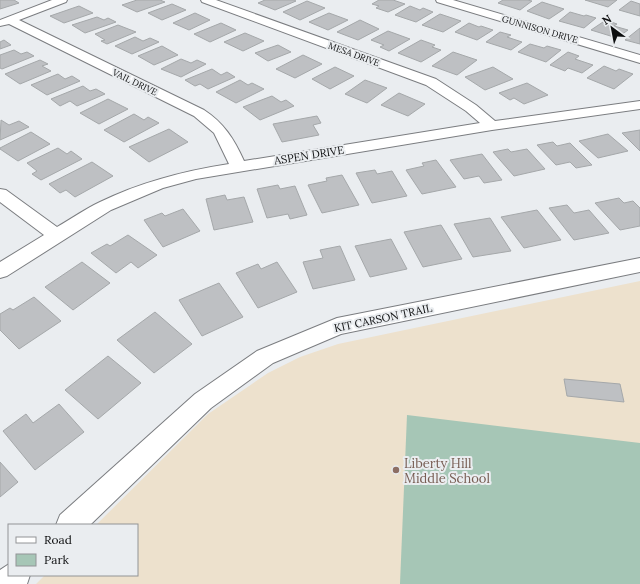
<svg xmlns="http://www.w3.org/2000/svg" width="640" height="584" viewBox="0 0 640 584" font-family="Lora,serif">
<style>
.education{fill:#ede1cd}
.green{fill:#a6c6b6}
.building{fill:#bec0c3;stroke:#a5a8aa}
.lines{fill:none;stroke-linecap:round;stroke-linejoin:round}
.minor-casing{stroke:#7b7d80;stroke-width:2}
.minor{fill:#fff;fill-rule:evenodd}
.education-dot{fill:#8d6e63;stroke:#eaedf0;stroke-width:1.5}
.labels{text-anchor:middle;dominant-baseline:central;stroke-width:4;stroke-linejoin:round;paint-order:stroke}
.far-street-label{font-size:9px;fill:#0d0e0f;stroke:#eaedf0}
.street-label{font-size:11px;fill:#0d0e0f;stroke:#eaedf0}
.near-education-label{font-size:13px;fill:#785e54;stroke:#eaedf0;text-anchor:start}
</style>
<rect width="100%" height="100%" fill="#eaedf0"/>
<path class="education" d="M 640,281 L 640,584 L 36,584 L 45,575 L 137,575 L 137,525 L 96,525 L 208,414 L 268,373 L 300,357 L 338,344 Z"/>
<path class="green" d="M 407,415 L 640,443 L 640,584 L 400,584 Z"/>
<path class="building" d="M 0,0 L 14,0 L 19,3 L 0,9 Z
M 137,0 L 160,0 L 165,2 L 137,12 L 122,5 Z
M 265,0 L 294,0 L 296,1 L 275,10 L 258,3 Z
M 379,0 L 393,0 L 405,4 L 388,12 L 376,8 L 379,6 L 372,4 Z
M 503,0 L 527,0 L 532,1 L 520,10 L 498,3 Z
M 585,0 L 617,0 L 608,7 Z
M 307,1 L 325,8 L 300,20 L 283,12 Z
M 631,1 L 640,4 L 640,16 L 619,10 Z
M 542,2 L 564,9 L 549,19 L 527,11 Z
M 172,4 L 186,10 L 162,20 L 148,13 Z
M 79,6 L 93,13 L 64,23 L 50,16 Z
M 410,6 L 420,10 L 423,8 L 433,12 L 416,22 L 395,15 Z
M 570,12 L 584,16 L 586,15 L 596,18 L 584,28 L 559,21 Z
M 195,13 L 210,20 L 189,30 L 173,23 Z
M 329,13 L 348,20 L 328,30 L 309,22 Z
M 440,14 L 461,21 L 443,32 L 422,25 Z
M 97,17 L 104,20 L 108,18 L 116,22 L 85,33 L 72,25 Z
M 360,20 L 379,29 L 358,40 L 337,32 Z
M 606,20 L 617,24 L 614,26 L 628,30 L 617,38 L 591,30 Z
M 221,23 L 236,30 L 210,42 L 194,34 Z
M 469,23 L 479,27 L 481,26 L 493,30 L 477,40 L 455,32 Z
M 118,25 L 136,32 L 107,44 L 101,41 L 105,40 L 95,34 Z
M 640,28 L 640,44 L 625,40 Z
M 388,31 L 410,39 L 389,51 L 380,47 L 384,45 L 371,40 Z
M 500,32 L 511,35 L 507,37 L 522,42 L 511,50 L 486,42 Z
M 245,33 L 264,41 L 243,51 L 224,42 Z
M 135,37 L 143,41 L 150,38 L 159,42 L 132,54 L 115,46 Z
M 4,40 L 11,45 L 0,49 L 0,42 Z
M 421,40 L 435,45 L 432,47 L 441,50 L 421,62 L 398,53 Z
M 530,44 L 544,48 L 547,46 L 561,50 L 546,62 L 518,52 Z
M 278,45 L 291,52 L 268,61 L 255,53 Z
M 162,46 L 178,55 L 154,65 L 138,56 Z
M 14,50 L 21,54 L 27,52 L 34,56 L 2,69 L 0,68 L 0,55 Z
M 453,52 L 477,60 L 457,75 L 432,66 Z
M 568,52 L 579,56 L 575,59 L 593,65 L 582,73 L 568,68 L 565,71 L 550,65 Z
M 303,55 L 322,64 L 295,78 L 276,69 Z
M 181,59 L 191,63 L 197,60 L 206,64 L 181,77 L 161,69 Z
M 40,60 L 48,64 L 42,66 L 51,71 L 20,84 L 5,74 Z
M 604,66 L 616,71 L 619,69 L 633,74 L 614,89 L 587,78 Z
M 335,67 L 354,76 L 330,89 L 312,79 Z
M 493,67 L 513,79 L 485,90 L 465,77 Z
M 212,69 L 221,75 L 227,72 L 235,77 L 208,89 L 200,84 L 195,86 L 185,80 Z
M 58,74 L 65,79 L 72,76 L 80,81 L 47,95 L 31,85 Z
M 240,80 L 248,85 L 252,83 L 264,89 L 236,103 L 216,92 Z
M 365,80 L 387,88 L 367,103 L 345,94 Z
M 527,83 L 548,95 L 524,104 L 514,98 L 510,100 L 499,93 Z
M 83,86 L 90,91 L 96,89 L 105,94 L 77,106 L 70,101 L 60,106 L 51,99 Z
M 399,93 L 425,104 L 408,116 L 381,105 Z
M 272,96 L 281,102 L 286,100 L 294,106 L 260,120 L 243,107 Z
M 108,99 L 128,109 L 99,124 L 80,113 Z
M 134,114 L 144,120 L 148,117 L 159,123 L 124,142 L 104,130 Z
M 317,116 L 321,123 L 313,125 L 319,135 L 282,142 L 273,124 Z
M 1,120 L 9,125 L 19,121 L 29,127 L 0,140 Z
M 169,129 L 188,142 L 149,162 L 129,147 Z
M 640,130 L 640,151 L 622,133 Z
M 31,132 L 50,144 L 18,161 L 0,149 L 0,148 Z
M 608,134 L 628,151 L 598,158 L 579,141 Z
M 553,142 L 557,146 L 570,143 L 592,165 L 576,168 L 570,162 L 556,165 L 537,145 Z
M 58,148 L 67,154 L 71,151 L 82,159 L 41,180 L 32,174 L 37,171 L 27,163 Z
M 508,149 L 511,152 L 527,149 L 545,169 L 514,176 L 493,152 Z
M 482,154 L 502,180 L 484,183 L 479,176 L 464,179 L 450,160 Z
M 436,160 L 456,187 L 422,194 L 406,170 L 424,166 L 422,163 Z
M 92,162 L 113,176 L 75,197 L 66,190 L 60,193 L 49,184 Z
M 375,170 L 377,174 L 392,171 L 407,196 L 372,203 L 356,173 Z
M 342,175 L 359,205 L 322,213 L 308,185 L 327,181 L 326,178 Z
M 278,185 L 280,189 L 295,186 L 307,215 L 290,219 L 288,214 L 267,218 L 257,189 Z
M 225,195 L 227,200 L 244,197 L 253,222 L 214,230 L 206,199 Z
M 619,198 L 624,203 L 633,201 L 640,208 L 640,226 L 620,230 L 595,203 Z
M 567,205 L 574,213 L 589,210 L 609,233 L 574,240 L 549,208 Z
M 183,209 L 200,231 L 163,247 L 144,220 L 162,213 L 165,216 Z
M 537,210 L 561,240 L 524,248 L 501,217 Z
M 490,218 L 511,251 L 473,257 L 454,224 Z
M 441,225 L 462,259 L 423,267 L 404,232 Z
M 128,235 L 157,255 L 138,268 L 131,262 L 116,273 L 91,253 L 107,244 L 110,246 Z
M 391,239 L 407,269 L 370,277 L 355,246 Z
M 340,246 L 355,280 L 313,289 L 303,262 L 323,258 L 320,250 Z
M 82,262 L 110,283 L 73,310 L 45,287 Z
M 277,262 L 297,292 L 258,308 L 236,273 L 258,264 L 261,269 Z
M 219,283 L 243,317 L 202,336 L 179,300 Z
M 34,297 L 61,321 L 19,349 L 0,330 L 0,314 L 10,308 L 13,310 Z
M 155,312 L 192,344 L 154,373 L 117,340 Z
M 108,356 L 141,383 L 98,419 L 65,390 Z
M 564,379 L 620,384 L 624,402 L 567,396 Z
M 59,404 L 84,432 L 35,470 L 3,431 L 26,414 L 33,423 Z
M 0,462 L 18,482 L 0,497 Z"/>
<g class="lines">
<defs>
<path id="minor" d="M 52,0 L 67,0 L 66,2 L 19,20 L 204,110 C 224,123 234,139 244,161 L 480,123 L 466,111 L 426,85 L 202,2 L 201,0 L 216,0 L 436,79 L 476,105 L 495,121 L 640,101 L 640,109 L 492,130 L 196,179 L 163,188 L 111,210 L 7,276 L 0,278 L 0,262 L 44,235 L 0,202 L 0,189 L 6,190 L 57,227 C 71,219 85,209 100,202 C 141,182 184,171 229,164 L 214,133 L 194,116 L 9,24 L 0,26 L 0,20 Z
M 436,0 L 453,0 L 640,55 L 640,63 L 437,2 Z
M 640,258 L 640,272 L 341,334 L 273,363 L 211,408 L 90,525 L 56,525 L 60,515 L 195,394 L 257,351 L 337,318 Z
M 9,564 L 9,575 L 30,575 L 27,584 L 0,584 L 0,570 Z"/>
</defs>
<use href="#minor" class="minor-casing"/>
<use href="#minor" class="minor"/>
</g>
<circle class="education-dot" cx="396" cy="470" r="4"/>
<g class="labels">
<g class="far-street-label">
<text transform="translate(540 29) rotate(16)">GUNNISON DRIVE</text>
<text transform="translate(354 54) rotate(20)">MESA DRIVE</text>
<text transform="translate(135 82) rotate(26)">VAIL DRIVE</text>
</g>
<g class="street-label">
<text transform="translate(309 155) rotate(-9)">ASPEN DRIVE</text>
<text transform="translate(383 318) rotate(-12)">KIT CARSON TRAIL</text>
</g>
<g class="near-education-label">
<text x="404" y="463">Liberty Hill<tspan x="404" dy="15">Middle School</tspan></text>
</g>
</g>
<rect x="8" y="524" width="130" height="52" fill="#eaedf0" stroke="#929496"/>
<rect x="16" y="537" width="20" height="6" fill="#ffffff" stroke="#929496"/>
<text x="44" y="544" font-size="12" fill="#0d0e0f">Road</text>
<rect x="16" y="554" width="20" height="12" fill="#a6c6b6" stroke="#929496"/>
<text x="44" y="564" font-size="12" fill="#0d0e0f">Park</text>
<g transform="translate(612 28) rotate(328)" stroke="#eaedf0" stroke-width="3" paint-order="stroke">
<path d="M0-3L7 15L0 10L-7 15Z" fill="#0d0e0f"/>
<text y="-6" font-size="11" font-weight="bold" text-anchor="middle" fill="#0d0e0f">N</text>
</g>
</svg>
